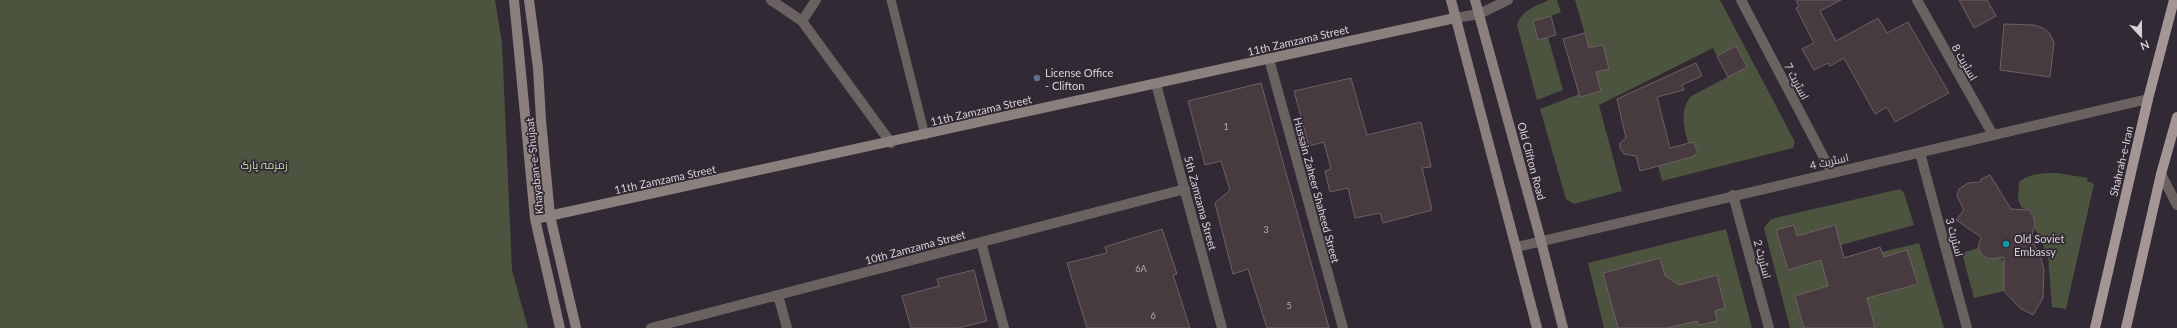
<svg xmlns="http://www.w3.org/2000/svg" width="2177" height="328" viewBox="0 0 2177 328" font-family="Lato,Cairo,sans-serif">
<style>
.green{fill:#4c543f}
.building{fill:#483b40;stroke:#6e6065}
.lines{fill:none;stroke-linecap:round;stroke-linejoin:round}
.lane{stroke:#696261;stroke-width:9}
.street{stroke:#696261;stroke-width:10}
.secondary{stroke:#8b807e;stroke-width:10}
.primary{stroke:#a49694;stroke-width:10}
.service-dot{fill:#5c6f8a;stroke:#312933;stroke-width:1.5}
.culture-dot{fill:#0f9aa8;stroke:#312933;stroke-width:1.5}
.labels{text-anchor:middle;dominant-baseline:central;stroke-width:3.5;stroke-linejoin:round;paint-order:stroke}
.number-label{font-size:9px;fill:#b3acb1}
.street-label{font-size:11px;fill:#d7d1d7;stroke:#312933}
.poi-label{font-size:11px;fill:#d7d1d7;stroke:#312933;text-anchor:start}
.park-label{font-size:11px;fill:#c8dda5;stroke:#312933}
</style>
<rect width="100%" height="100%" fill="#312933"/>
<path class="green" d="M 0,0 L 495,0 L 502,43 L 512,270 L 528,328 L 0,328 Z
M 1549,0 L 1557,0 L 1561,12 L 1551,16 L 1538,40 L 1548,37 L 1563,90 L 1537,100 L 1517,25 C 1521,10 1536,6 1549,0 Z
M 1575,0 L 1720,0 L 1795,142 L 1793,148 L 1662,181 L 1658,166 L 1692,157 L 1697,152 L 1694,143 L 1688,143 C 1684,125 1679,112 1691,96 L 1747,67 L 1736,46 L 1717,56 L 1713,48 L 1599,105 L 1622,191 L 1574,204 L 1566,199 L 1540,109 L 1579,94 L 1580,97 L 1601,91 L 1596,72 L 1609,69 L 1603,45 L 1589,48 Z
M 2057,173 L 2088,178 L 2087,181 L 2094,184 L 2066,309 L 2052,307 L 2048,256 L 2034,227 L 2033,215 L 2029,210 L 2022,208 L 2018,200 L 2019,182 C 2029,173 2044,173 2057,173 Z
M 1900,189 L 1904,193 L 1914,225 L 1841,245 L 1844,257 L 1865,252 L 1882,252 L 1919,243 L 1944,328 L 1875,328 L 1873,319 L 1833,328 L 1790,328 L 1764,228 L 1771,219 Z
M 1726,229 L 1752,328 L 1604,328 L 1588,263 Z
M 1978,248 L 1981,254 L 1989,259 L 1999,255 L 2009,270 L 2010,276 L 2004,276 L 2004,291 L 1974,298 L 1962,253 Z"/>
<path class="building" d="M 1796,0 L 1841,0 L 1820,11 L 1836,41 L 1878,18 L 1887,33 L 1908,22 L 1949,93 L 1895,122 L 1887,107 L 1875,114 L 1844,58 L 1830,66 L 1828,63 L 1814,70 L 1802,49 L 1814,43 L 1796,8 L 1799,6 Z
M 1959,0 L 1987,0 L 1996,16 L 1974,28 Z
M 1551,16 L 1556,35 L 1538,40 L 1533,21 Z
M 2004,24 L 2034,25 L 2043,28 L 2050,34 L 2054,43 L 2050,77 L 2000,70 Z
M 1585,33 L 1589,48 L 1603,45 L 1609,69 L 1596,72 L 1601,91 L 1580,97 L 1563,39 Z
M 1736,46 L 1747,67 L 1728,77 L 1717,56 Z
M 1696,63 L 1702,76 L 1682,85 L 1684,90 L 1657,97 L 1670,148 L 1693,142 L 1698,152 L 1692,157 L 1640,171 L 1636,156 L 1624,154 L 1620,148 L 1620,143 L 1626,138 L 1617,99 Z
M 1351,78 L 1367,135 L 1421,122 L 1431,167 L 1422,168 L 1432,210 L 1383,223 L 1380,213 L 1355,218 L 1348,188 L 1330,192 L 1325,171 L 1331,169 L 1324,142 L 1309,146 L 1294,91 Z
M 1261,83 L 1310,259 L 1329,328 L 1267,328 L 1248,269 L 1233,274 L 1215,203 L 1230,190 L 1221,161 L 1205,165 L 1188,101 Z
M 1990,175 L 2011,209 L 2029,210 L 2034,218 L 2035,224 L 2031,240 L 2040,254 L 2044,270 L 2043,298 L 2033,315 L 2020,308 L 2004,291 L 2004,257 L 1989,259 L 1983,256 L 1978,248 L 1981,237 L 1956,220 L 1964,210 L 1957,196 L 1959,189 L 1968,183 L 1980,182 L 1981,179 Z
M 1794,225 L 1797,236 L 1835,225 L 1844,258 L 1880,247 L 1884,257 L 1907,250 L 1918,284 L 1867,298 L 1875,328 L 1804,328 L 1795,296 L 1828,286 L 1821,260 L 1788,270 L 1776,230 Z
M 1162,229 L 1177,274 L 1173,275 L 1190,328 L 1087,328 L 1067,263 L 1107,253 L 1105,247 Z
M 1660,258 L 1665,276 L 1679,285 L 1717,275 L 1725,308 L 1715,311 L 1717,321 L 1699,325 L 1697,321 L 1667,328 L 1618,328 L 1603,273 Z
M 974,270 L 987,321 L 958,328 L 911,328 L 902,296 L 939,286 L 937,279 Z"/>
<g class="lines">
<path class="lane" d="M 891,0 L 925,135"/>
<path class="street" d="M 771,0 L 802,21
M 816,0 L 802,21 L 891,143
M 1741,0 L 1832,173
M 1917,0 L 1993,135
M 1455,18 L 1479,14 L 1508,0
M 1269,59 L 1343,328
M 1156,84 L 1222,328
M 1920,153 L 1967,328
M 2161,174 L 2177,205
M 1733,195 L 1769,328
M 981,242 L 1004,328
M 1517,247 L 2148,99
M 778,295 L 787,328
M 651,328 L 1185,189"/>
<path class="secondary" d="M 514,0 L 535,219 L 560,328
M 529,0 L 538,68 L 541,120 L 550,216 L 576,328
M 1451,0 L 1537,328
M 1475,0 L 1541,241 L 1563,328
M 535,219 L 1455,18"/>
<path class="primary" d="M 2095,328 L 2148,99 L 2174,0
M 2126,328 L 2161,174 L 2177,117"/>
</g>
<circle class="service-dot" cx="1037" cy="78" r="4"/>
<circle class="culture-dot" cx="2006" cy="244" r="4"/>
<g class="labels">
<g class="number-label">
<text x="1226" y="126">1</text>
<text x="1266" y="229">3</text>
<text x="1141" y="268">6A</text>
<text x="1289" y="305">5</text>
<text x="1153" y="315">6</text>
</g>
<g class="street-label">
<text transform="translate(1298 40) rotate(-13)">11th Zamzama Street</text>
<text transform="translate(1965 62) rotate(60)">اسٹریٹ 8</text>
<text transform="translate(1797 81) rotate(62)">اسٹریٹ 7</text>
<text transform="translate(981 110) rotate(-13)">11th Zamzama Street</text>
<text transform="translate(1532 161) rotate(75)">Old Clifton Road</text>
<text transform="translate(1829 161) rotate(-13)">اسٹریٹ 4</text>
<text transform="translate(2121 161) rotate(-77)">Shahrah-e-Iran</text>
<text transform="translate(534 166) rotate(-96)">Khayaban-e-Shujaat</text>
<text transform="translate(665 179) rotate(-12)">11th Zamzama Street</text>
<text transform="translate(1317 190) rotate(75)">Hussain Zaheer Shaheed Street</text>
<text transform="translate(1201 203) rotate(75)">5th Zamzama Street</text>
<text transform="translate(1955 237) rotate(75)">اسٹریٹ 3</text>
<text transform="translate(915 247) rotate(-15)">10th Zamzama Street</text>
<text transform="translate(1763 259) rotate(75)">اسٹریٹ 2</text>
</g>
<g class="poi-label">
<text x="1045" y="72">License Office<tspan x="1045" dy="13">- Clifton</tspan></text>
<text x="2014" y="238">Old Soviet<tspan x="2014" dy="13">Embassy</tspan></text>
</g>
<g class="park-label">
<text x="264" y="164">زمزمہ پارک</text>
</g>
</g>
<g transform="translate(2141 36) rotate(158)" stroke="#312933" stroke-width="3" paint-order="stroke">
<path d="M0-3L7 15L0 10L-7 15Z" fill="#d7d1d7"/>
<text y="-6" font-size="11" font-weight="bold" text-anchor="middle" fill="#d7d1d7">N</text>
</g>
</svg>
